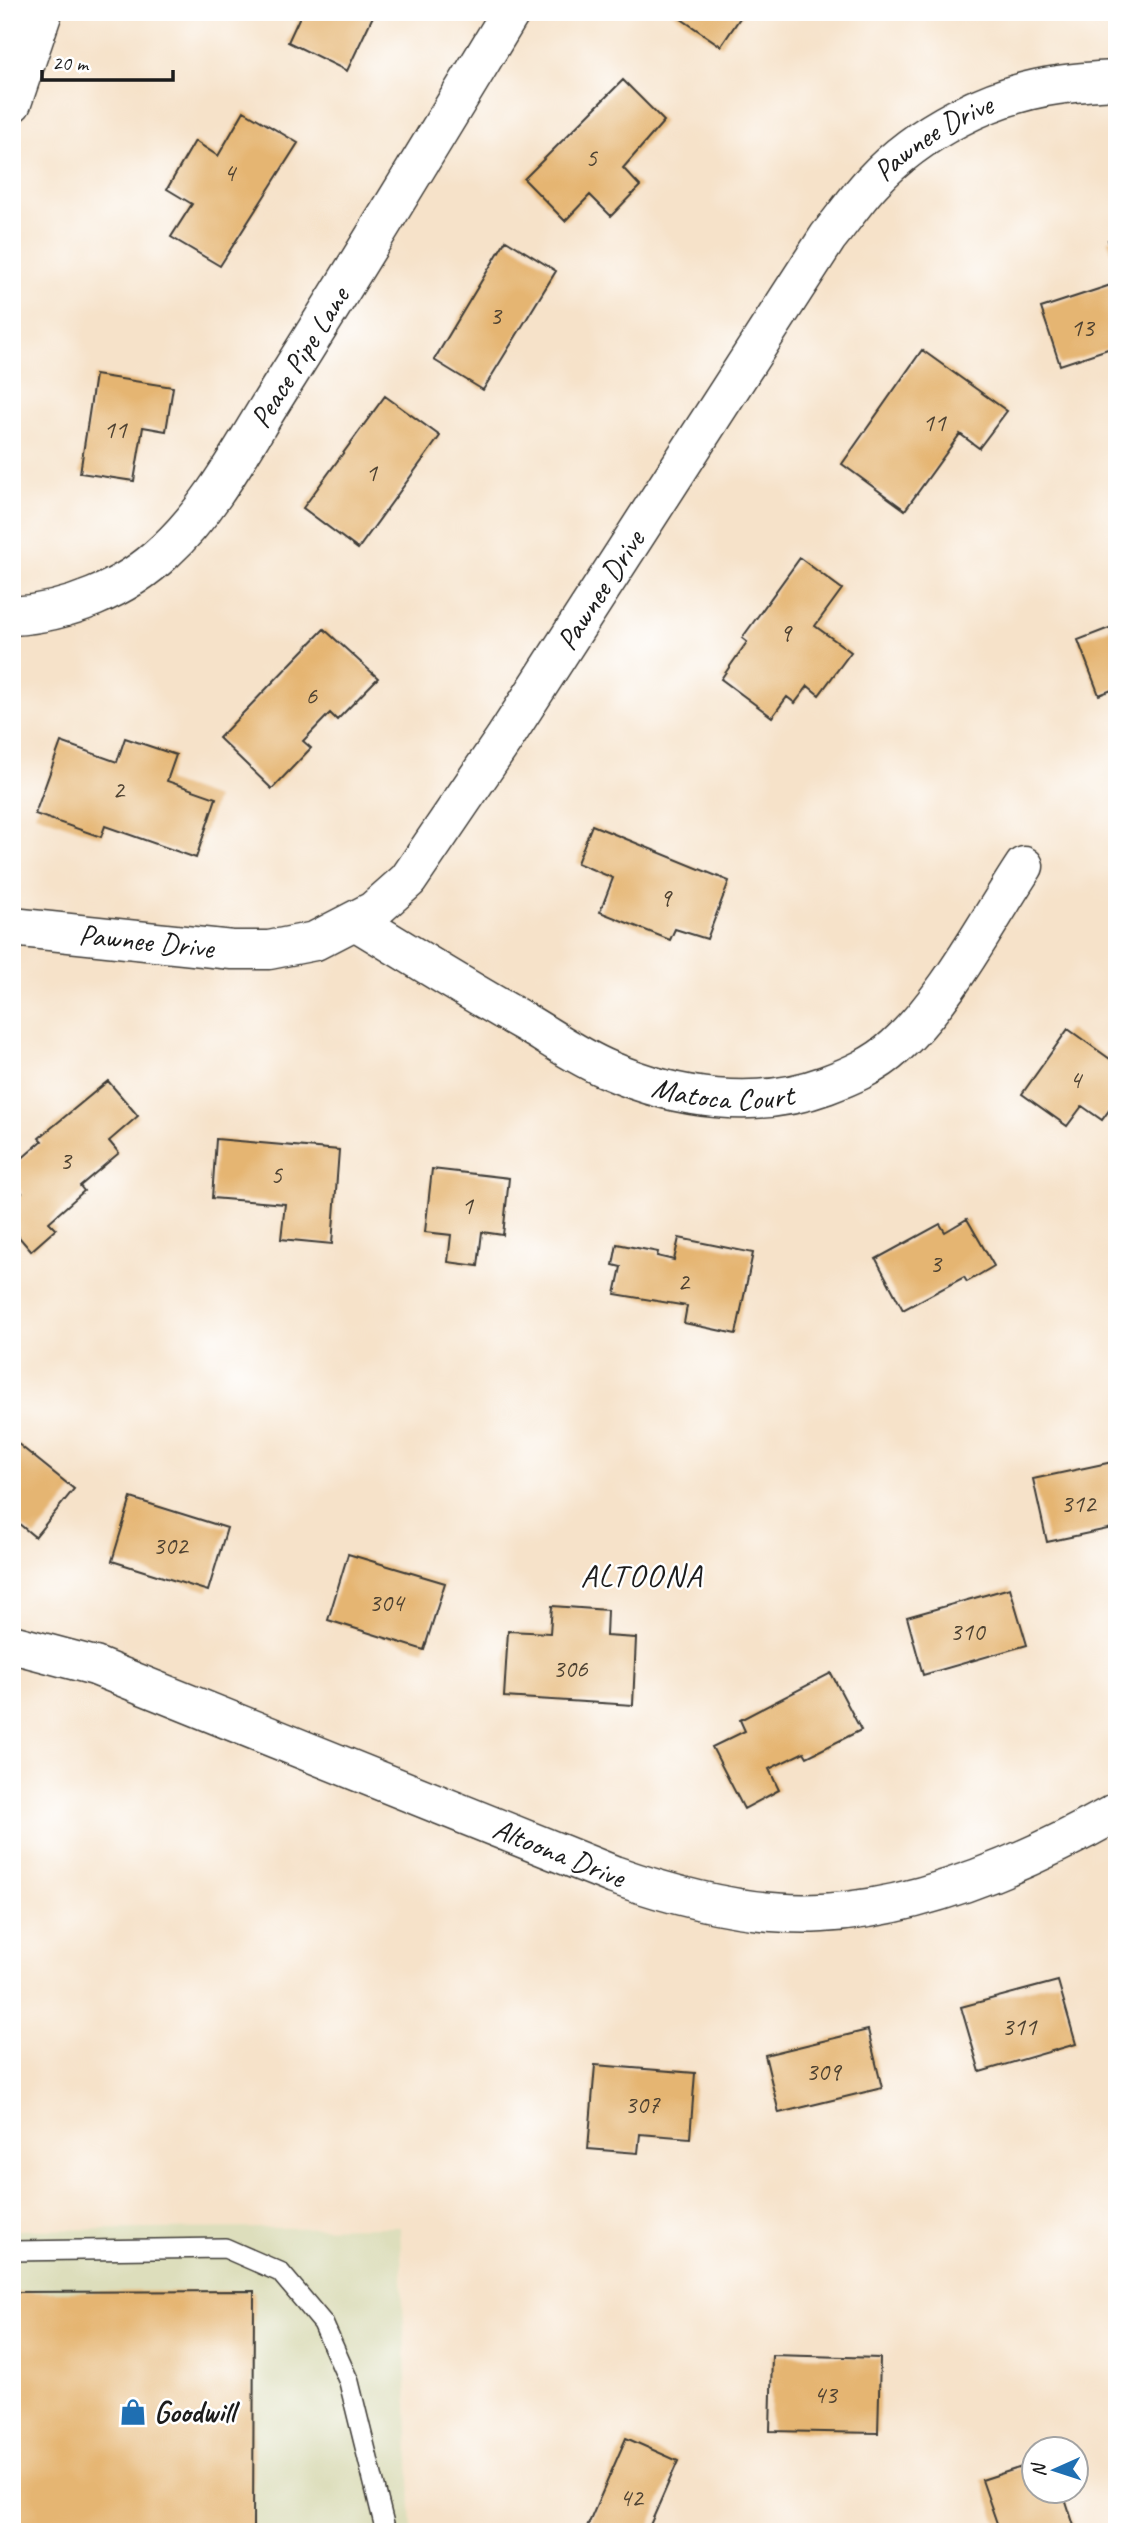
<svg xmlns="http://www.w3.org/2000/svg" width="1129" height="2544" viewBox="0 0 1129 2544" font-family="Caveat,sans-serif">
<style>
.built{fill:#dddebc}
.building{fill:#e5b572}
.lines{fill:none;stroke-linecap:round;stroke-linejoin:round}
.lane-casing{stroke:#3d3a36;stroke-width:22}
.street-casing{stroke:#3d3a36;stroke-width:41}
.lane{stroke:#fff;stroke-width:19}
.street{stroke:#fff;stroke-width:38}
.labels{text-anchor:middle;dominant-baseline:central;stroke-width:5;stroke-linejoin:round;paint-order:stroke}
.number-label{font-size:26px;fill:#4e4232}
.street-label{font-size:30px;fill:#1c1c1c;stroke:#fff}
.poi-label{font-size:30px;font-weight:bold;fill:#1c1c1c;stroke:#fff;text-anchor:start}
.neighbourhood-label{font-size:32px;letter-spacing:2px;fill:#1c1c1c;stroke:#fff}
</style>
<rect width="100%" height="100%" fill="#fff"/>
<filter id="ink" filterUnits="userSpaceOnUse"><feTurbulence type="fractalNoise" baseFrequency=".0143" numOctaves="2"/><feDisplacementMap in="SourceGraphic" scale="14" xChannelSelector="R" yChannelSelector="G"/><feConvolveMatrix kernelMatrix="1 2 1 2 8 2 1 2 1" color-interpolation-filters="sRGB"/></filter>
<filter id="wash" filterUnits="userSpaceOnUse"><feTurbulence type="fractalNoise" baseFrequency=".00686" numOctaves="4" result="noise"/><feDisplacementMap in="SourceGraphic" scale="28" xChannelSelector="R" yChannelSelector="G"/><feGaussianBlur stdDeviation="1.57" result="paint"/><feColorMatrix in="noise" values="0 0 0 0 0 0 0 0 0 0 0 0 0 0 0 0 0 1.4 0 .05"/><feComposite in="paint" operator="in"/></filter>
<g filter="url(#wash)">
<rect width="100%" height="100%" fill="#f6e2c9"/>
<path class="built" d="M 400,2227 L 412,2532 L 12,2532 L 12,2230 Z"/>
<g id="blocks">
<path class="building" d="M 302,12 L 375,12 L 347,71 L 288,42 Z
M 671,12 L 744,12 L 721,46 Z
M 623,80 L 664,121 L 623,168 L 640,186 L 611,216 L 590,195 L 565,221 L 524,179 Z
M 244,111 L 298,143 L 220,266 L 171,237 L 192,204 L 167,189 L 195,141 L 218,156 Z
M 1117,237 L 1117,266 L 1116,266 L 1108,240 Z
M 506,240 L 556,271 L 483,390 L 434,360 Z
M 1117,283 L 1117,346 L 1060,365 L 1041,308 Z
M 922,350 L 1007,411 L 979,448 L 960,434 L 905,510 L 842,464 Z
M 95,375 L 173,387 L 166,431 L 143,427 L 134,481 L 80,473 Z
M 385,396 L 440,436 L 358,549 L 303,508 Z
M 800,558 L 842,589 L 815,626 L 851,652 L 819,695 L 808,686 L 795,703 L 787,697 L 772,717 L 721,679 L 747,642 L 742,638 Z
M 1117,625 L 1117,688 L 1099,695 L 1078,640 Z
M 324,629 L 378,678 L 337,720 L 330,713 L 303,741 L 311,748 L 272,789 L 219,738 Z
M 125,738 L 176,755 L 167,781 L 216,798 L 196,858 L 105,826 L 101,837 L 35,814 L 61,742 L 117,762 Z
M 592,825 L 729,881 L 707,939 L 675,929 L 670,940 L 600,912 L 613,878 L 577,863 Z
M 1068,1029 L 1117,1064 L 1117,1099 L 1102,1120 L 1082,1106 L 1067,1126 L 1022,1094 Z
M 108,1081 L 138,1116 L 109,1141 L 119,1153 L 80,1186 L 84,1191 L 49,1222 L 56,1229 L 31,1251 L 12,1229 L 12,1201 L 22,1193 L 12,1182 L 12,1167 L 42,1141 L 39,1138 Z
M 216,1139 L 339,1150 L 332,1244 L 281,1239 L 285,1204 L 212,1198 Z
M 432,1169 L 509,1178 L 503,1235 L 482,1232 L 478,1266 L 448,1262 L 451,1235 L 425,1232 Z
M 967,1219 L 994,1266 L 967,1282 L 964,1277 L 903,1310 L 876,1259 L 940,1224 L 945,1232 Z
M 679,1238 L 753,1253 L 736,1334 L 684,1323 L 687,1306 L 615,1294 L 621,1267 L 613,1265 L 617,1244 L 658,1252 L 657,1256 L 674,1260 Z
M 12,1439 L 74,1489 L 35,1537 L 12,1518 Z
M 1117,1461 L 1117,1527 L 1047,1542 L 1033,1479 Z
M 131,1498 L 227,1528 L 208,1591 L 112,1561 Z
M 348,1554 L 445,1583 L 424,1650 L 328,1620 Z
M 1010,1588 L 1027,1645 L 923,1675 L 907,1617 Z
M 552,1606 L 607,1610 L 606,1636 L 636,1638 L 633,1705 L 504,1697 L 508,1631 L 550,1633 Z
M 831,1673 L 861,1730 L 807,1757 L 804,1752 L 769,1769 L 779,1790 L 744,1809 L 712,1747 L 745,1731 L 740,1720 Z
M 1058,1981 L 1076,2044 L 980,2072 L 961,2007 Z
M 868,2030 L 882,2088 L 779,2113 L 765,2055 Z
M 595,2065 L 695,2073 L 690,2138 L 640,2134 L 638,2153 L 588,2149 Z
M 254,2291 L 253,2532 L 12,2532 L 12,2292 Z
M 772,2355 L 880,2358 L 878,2433 L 770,2431 Z
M 626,2438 L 678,2461 L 647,2532 L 585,2532 Z
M 1076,2458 L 1084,2479 L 1076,2492 Z
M 1034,2463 L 1034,2492 L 1073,2492 L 1064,2495 L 1076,2532 L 1000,2532 L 982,2480 Z"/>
</g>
</g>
<g filter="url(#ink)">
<use href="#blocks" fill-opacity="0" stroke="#3d3a36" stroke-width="2"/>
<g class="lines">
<defs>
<path id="lane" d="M 12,2251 L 225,2248 L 280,2272 L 323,2323 L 349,2382 L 386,2532"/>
<g id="street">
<path d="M 12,103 L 43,12"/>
<path id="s1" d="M 12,616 C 67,613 126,589 165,551 C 215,505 247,439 284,382 C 361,260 436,136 511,12"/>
<path id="s2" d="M 357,922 C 413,956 469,991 526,1023 C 553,1039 580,1058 609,1070 C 676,1099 756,1111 826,1085 C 850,1076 876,1065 895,1047 C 947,1000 985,925 1024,866"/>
<path id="s3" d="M 12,927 L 232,950 L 269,950 L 315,941 L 373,911 L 408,880 L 504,739 L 828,237 C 843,219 856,199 872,182 C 918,132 991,94 1058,85 C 1077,82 1097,81 1117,80"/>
<path id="s4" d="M 12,1644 L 95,1666 L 614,1875 C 679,1898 752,1917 822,1913 C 923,1908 1030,1861 1117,1812"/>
</g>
</defs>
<use href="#lane" class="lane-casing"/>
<use href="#street" class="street-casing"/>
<use href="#lane" class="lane"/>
<use href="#street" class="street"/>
</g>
</g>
<defs>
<symbol id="shop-bare" viewBox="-9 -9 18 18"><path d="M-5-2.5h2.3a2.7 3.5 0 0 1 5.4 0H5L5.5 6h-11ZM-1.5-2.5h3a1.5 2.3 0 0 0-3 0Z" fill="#1f6fb2" stroke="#fff" stroke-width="2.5" paint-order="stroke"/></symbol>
</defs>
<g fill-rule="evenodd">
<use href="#shop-bare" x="114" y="2393" width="38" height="38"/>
</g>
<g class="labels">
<g class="number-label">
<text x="591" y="157">5</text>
<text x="229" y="172">4</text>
<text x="495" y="315">3</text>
<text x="1082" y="327">13</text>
<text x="934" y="422">11</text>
<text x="115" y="429">11</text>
<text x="371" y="472">1</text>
<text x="785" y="632">9</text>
<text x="311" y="695">6</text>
<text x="118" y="789">2</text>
<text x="665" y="897">9</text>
<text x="1075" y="1079">4</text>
<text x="65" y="1160">3</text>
<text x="276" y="1174">5</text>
<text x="467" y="1205">1</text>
<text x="935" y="1263">3</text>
<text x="683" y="1281">2</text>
<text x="1078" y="1503">312</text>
<text x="170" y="1545">302</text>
<text x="386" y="1602">304</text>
<text x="967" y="1631">310</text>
<text x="570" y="1668">306</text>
<text x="1019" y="2026">311</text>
<text x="823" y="2071">309</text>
<text x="642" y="2104">307</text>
<text x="825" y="2394">43</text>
<text x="631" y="2497">42</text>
</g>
<g class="street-label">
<text stroke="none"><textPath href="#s3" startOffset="1332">Pawnee Drive</textPath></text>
<text stroke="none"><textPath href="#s1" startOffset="406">Peace Pipe Lane</textPath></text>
<text stroke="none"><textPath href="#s3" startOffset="765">Pawnee Drive</textPath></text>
<text stroke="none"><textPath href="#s3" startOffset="135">Pawnee Drive</textPath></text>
<text stroke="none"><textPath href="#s2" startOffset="410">Matoca Court</textPath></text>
<text stroke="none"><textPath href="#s4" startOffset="586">Altoona Drive</textPath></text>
</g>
<g class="poi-label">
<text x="154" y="2412">Goodwill</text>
</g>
<g class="neighbourhood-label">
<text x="642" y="1575">ALTOONA</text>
</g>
</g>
<rect width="1129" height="2544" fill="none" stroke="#fff" stroke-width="42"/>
<g transform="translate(1055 2470) rotate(267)"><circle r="33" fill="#ffffff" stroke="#a4a4a4" stroke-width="2"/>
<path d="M0-5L12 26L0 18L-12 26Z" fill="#1f6fb2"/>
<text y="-10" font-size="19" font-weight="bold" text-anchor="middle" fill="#1c1c1c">N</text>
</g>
<path d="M42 70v10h131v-10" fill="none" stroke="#1c1c1c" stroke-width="3.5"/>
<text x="52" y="70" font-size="21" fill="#1c1c1c" stroke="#ffffff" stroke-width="5" paint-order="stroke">20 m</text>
</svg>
